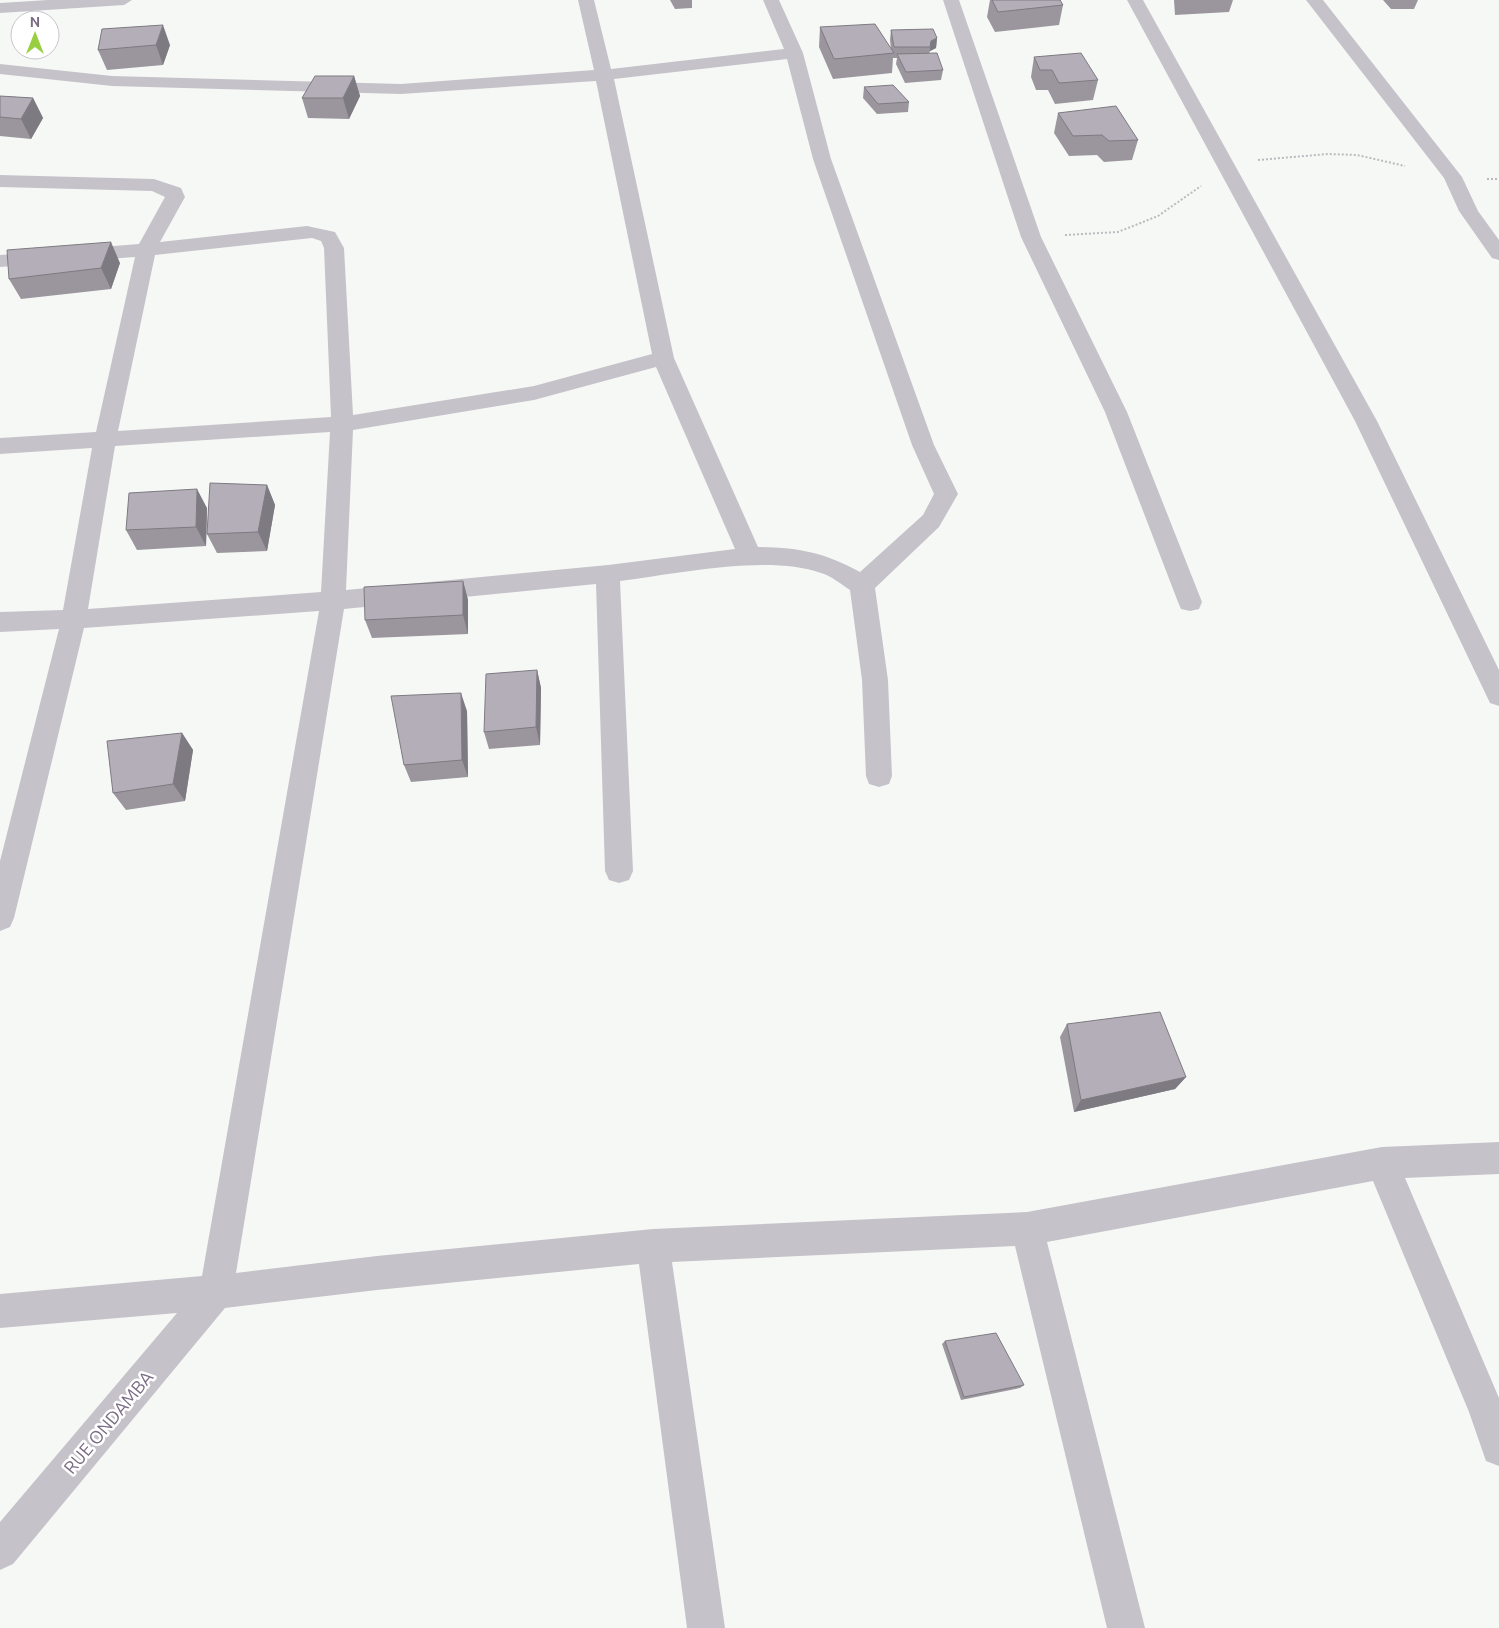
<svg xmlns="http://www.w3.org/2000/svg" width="1499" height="1628" viewBox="0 0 1499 1628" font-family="Ubuntu,sans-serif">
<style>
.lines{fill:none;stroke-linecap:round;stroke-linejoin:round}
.path{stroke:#bdbabf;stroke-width:2;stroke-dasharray:2 2;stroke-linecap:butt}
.minor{fill:#c6c2c9;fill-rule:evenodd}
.wall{fill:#9b969e}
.shaded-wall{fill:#7e7a81}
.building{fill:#b4aeb8;stroke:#7e7a81}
.labels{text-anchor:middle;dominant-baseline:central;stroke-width:5;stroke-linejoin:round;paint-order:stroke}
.near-street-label{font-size:18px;fill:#796b83;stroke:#fff}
</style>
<rect width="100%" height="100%" fill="#f6f8f6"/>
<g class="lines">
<path class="path" d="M 1258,160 L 1328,154 L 1357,155 L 1405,166
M 1487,179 L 1499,179
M 1065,235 L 1118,232 L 1158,216 L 1201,186"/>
<path class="minor" d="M 48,0 L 132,0 L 124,5 L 0,13 L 0,3 Z
M 578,0 L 594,0 L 611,69 L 784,49 L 763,0 L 779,0 L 803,53 L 831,159 L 934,445 L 958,494 L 939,527 L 875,588 L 888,680 L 892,776 L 889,784 L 879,787 L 869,784 L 866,776 L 862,680 L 850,590 C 841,584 831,576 821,573 C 768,554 677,574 620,581 L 633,871 L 629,880 L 619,883 L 609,880 L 605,871 L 596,584 L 344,609 L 236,1273 L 377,1256 L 653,1229 L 1027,1212 L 1382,1147 L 1499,1142 L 1499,1174 L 1405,1178 L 1499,1398 L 1499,1466 L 1486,1461 L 1469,1412 L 1373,1181 L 1047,1242 L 1145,1628 L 1107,1628 L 1015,1246 L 672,1262 L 725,1628 L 687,1628 L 639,1264 L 377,1290 L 225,1308 L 13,1564 L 0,1570 L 0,1522 L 177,1313 L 0,1328 L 0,1294 L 202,1276 L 319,611 L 84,628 L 14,918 L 10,927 L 0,931 L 0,861 L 59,629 L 0,632 L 0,612 L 63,610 L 92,448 L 0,454 L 0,438 L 96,432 L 135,257 L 0,267 L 0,255 L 139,244 L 165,197 L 152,191 L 0,187 L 0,175 L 154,179 L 181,188 L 185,197 L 160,242 L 307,226 L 335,232 L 344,248 L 353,415 L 534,386 L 652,354 L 596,81 L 401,94 L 112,86 L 0,74 L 0,64 L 112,76 L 401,84 L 594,70 ZM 787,59 L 813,159 L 912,445 L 934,494 L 923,515 L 860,572 C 826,553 797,547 758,547 L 674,358 L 614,79 ZM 312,238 L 321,241 L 324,248 L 331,417 L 118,431 L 155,255 ZM 656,367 L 735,549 L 608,565 L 346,590 L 353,430 L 534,400 ZM 330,432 L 321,592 L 88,609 L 115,446 Z
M 943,0 L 959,0 L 1041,237 L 1127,412 L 1202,602 L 1199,609 L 1190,611 L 1181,609 L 1178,602 L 1105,412 L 1021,237 Z
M 1127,0 L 1143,0 L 1377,421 L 1499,670 L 1499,706 L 1490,703 L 1355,421 Z
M 1306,0 L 1323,0 L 1462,177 L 1478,211 L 1499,240 L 1499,260 L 1492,258 L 1459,211 L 1444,178 Z"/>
</g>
<path class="wall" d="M 670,0 L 692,0 L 692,8 L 675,9 Z
M 990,0 L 1060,0 L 1063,5 L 1059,25 L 995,32 L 987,17 Z
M 1174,0 L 1233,0 L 1229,12 L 1175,15 Z
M 1383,0 L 1418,0 L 1414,9 L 1391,9 Z
M 820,27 L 891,49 L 890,40 L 891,30 L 937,38 L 936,48 L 930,51 L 929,53 L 943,70 L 941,80 L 905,83 L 896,64 L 897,58 L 893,58 L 892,73 L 833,79 L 819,47 Z
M 102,29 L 170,45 L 163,65 L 107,70 L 98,50 Z
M 1034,57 L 1098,80 L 1093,100 L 1055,104 L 1048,90 L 1036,90 L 1031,77 Z
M 354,76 L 360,96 L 349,119 L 308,118 L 302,98 Z
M 864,87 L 909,102 L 908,112 L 877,114 L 863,98 Z
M 0,96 L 33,98 L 43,118 L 31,139 L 0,136 Z
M 1058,113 L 1138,140 L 1132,160 L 1104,162 L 1097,155 L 1069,156 L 1054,133 Z
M 120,263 L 111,289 L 21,299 L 9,279 Z
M 267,485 L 275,505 L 267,551 L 217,553 L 207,534 Z
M 207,508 L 206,546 L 137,550 L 126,530 Z
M 463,581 L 468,600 L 468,634 L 372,638 L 365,620 Z
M 537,670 L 541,688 L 540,745 L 489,749 L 484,732 Z
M 467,711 L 468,777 L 411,782 L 404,765 Z
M 182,733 L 193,750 L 185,801 L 126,810 L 113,793 Z
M 1067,1024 L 1186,1077 L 1175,1089 L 1074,1112 L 1060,1037 Z
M 945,1341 L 1024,1385 L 1020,1388 L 961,1400 L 942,1344 Z"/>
<path class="shaded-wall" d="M 163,25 L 170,45 L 163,65 L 156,45 Z
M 937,38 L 936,48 L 930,51 L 929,57 L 931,41 Z
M 354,76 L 360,96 L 349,119 L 343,98 Z
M 33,98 L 43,118 L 31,139 L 21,119 Z
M 111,242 L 120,263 L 111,289 L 101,268 Z
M 267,485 L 275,505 L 267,551 L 258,532 Z
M 197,489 L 207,508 L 206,546 L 196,527 Z
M 463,581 L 468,600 L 468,634 L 463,615 Z
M 537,670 L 541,688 L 540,745 L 536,727 Z
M 461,693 L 467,711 L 468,777 L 462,760 Z
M 182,733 L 193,750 L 185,801 L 173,784 Z
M 1186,1077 L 1175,1089 L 1074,1112 L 1081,1100 Z"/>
<path class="building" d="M 992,0 L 1060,0 L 1063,5 L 998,12 Z
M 875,24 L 894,53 L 834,59 L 820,27 Z
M 163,25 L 156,45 L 98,50 L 102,29 Z
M 933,29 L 937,38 L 931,41 L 930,47 L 894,47 L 891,30 Z
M 937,53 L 943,70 L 906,72 L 897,54 Z
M 1081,53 L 1098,80 L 1059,83 L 1052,70 L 1040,70 L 1034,57 Z
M 315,76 L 354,76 L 343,98 L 302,98 Z
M 893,85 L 909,102 L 878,104 L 864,87 Z
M 0,96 L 33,98 L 21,119 L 0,117 Z
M 1116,106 L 1138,140 L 1109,141 L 1102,135 L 1073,136 L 1058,113 Z
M 111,242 L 101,268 L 9,279 L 7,250 Z
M 210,483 L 267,485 L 258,532 L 207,534 Z
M 197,489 L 196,527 L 126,530 L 129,493 Z
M 463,581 L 463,615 L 365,620 L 364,587 Z
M 537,670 L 536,727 L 484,732 L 486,674 Z
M 461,693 L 462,760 L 404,765 L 391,696 Z
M 182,733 L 173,784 L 113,793 L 107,741 Z
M 1160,1012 L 1186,1077 L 1081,1100 L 1067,1024 Z
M 996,1333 L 1024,1385 L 964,1397 L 945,1341 Z"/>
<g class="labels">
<g class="near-street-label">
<text transform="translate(108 1422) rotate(-50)">RUE ONDAMBA</text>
</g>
</g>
<g transform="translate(35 35)"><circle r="24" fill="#ffffff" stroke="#c9c4cd"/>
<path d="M0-4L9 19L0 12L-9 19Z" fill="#98ce3f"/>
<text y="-8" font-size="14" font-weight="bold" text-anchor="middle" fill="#796b83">N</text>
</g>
</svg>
